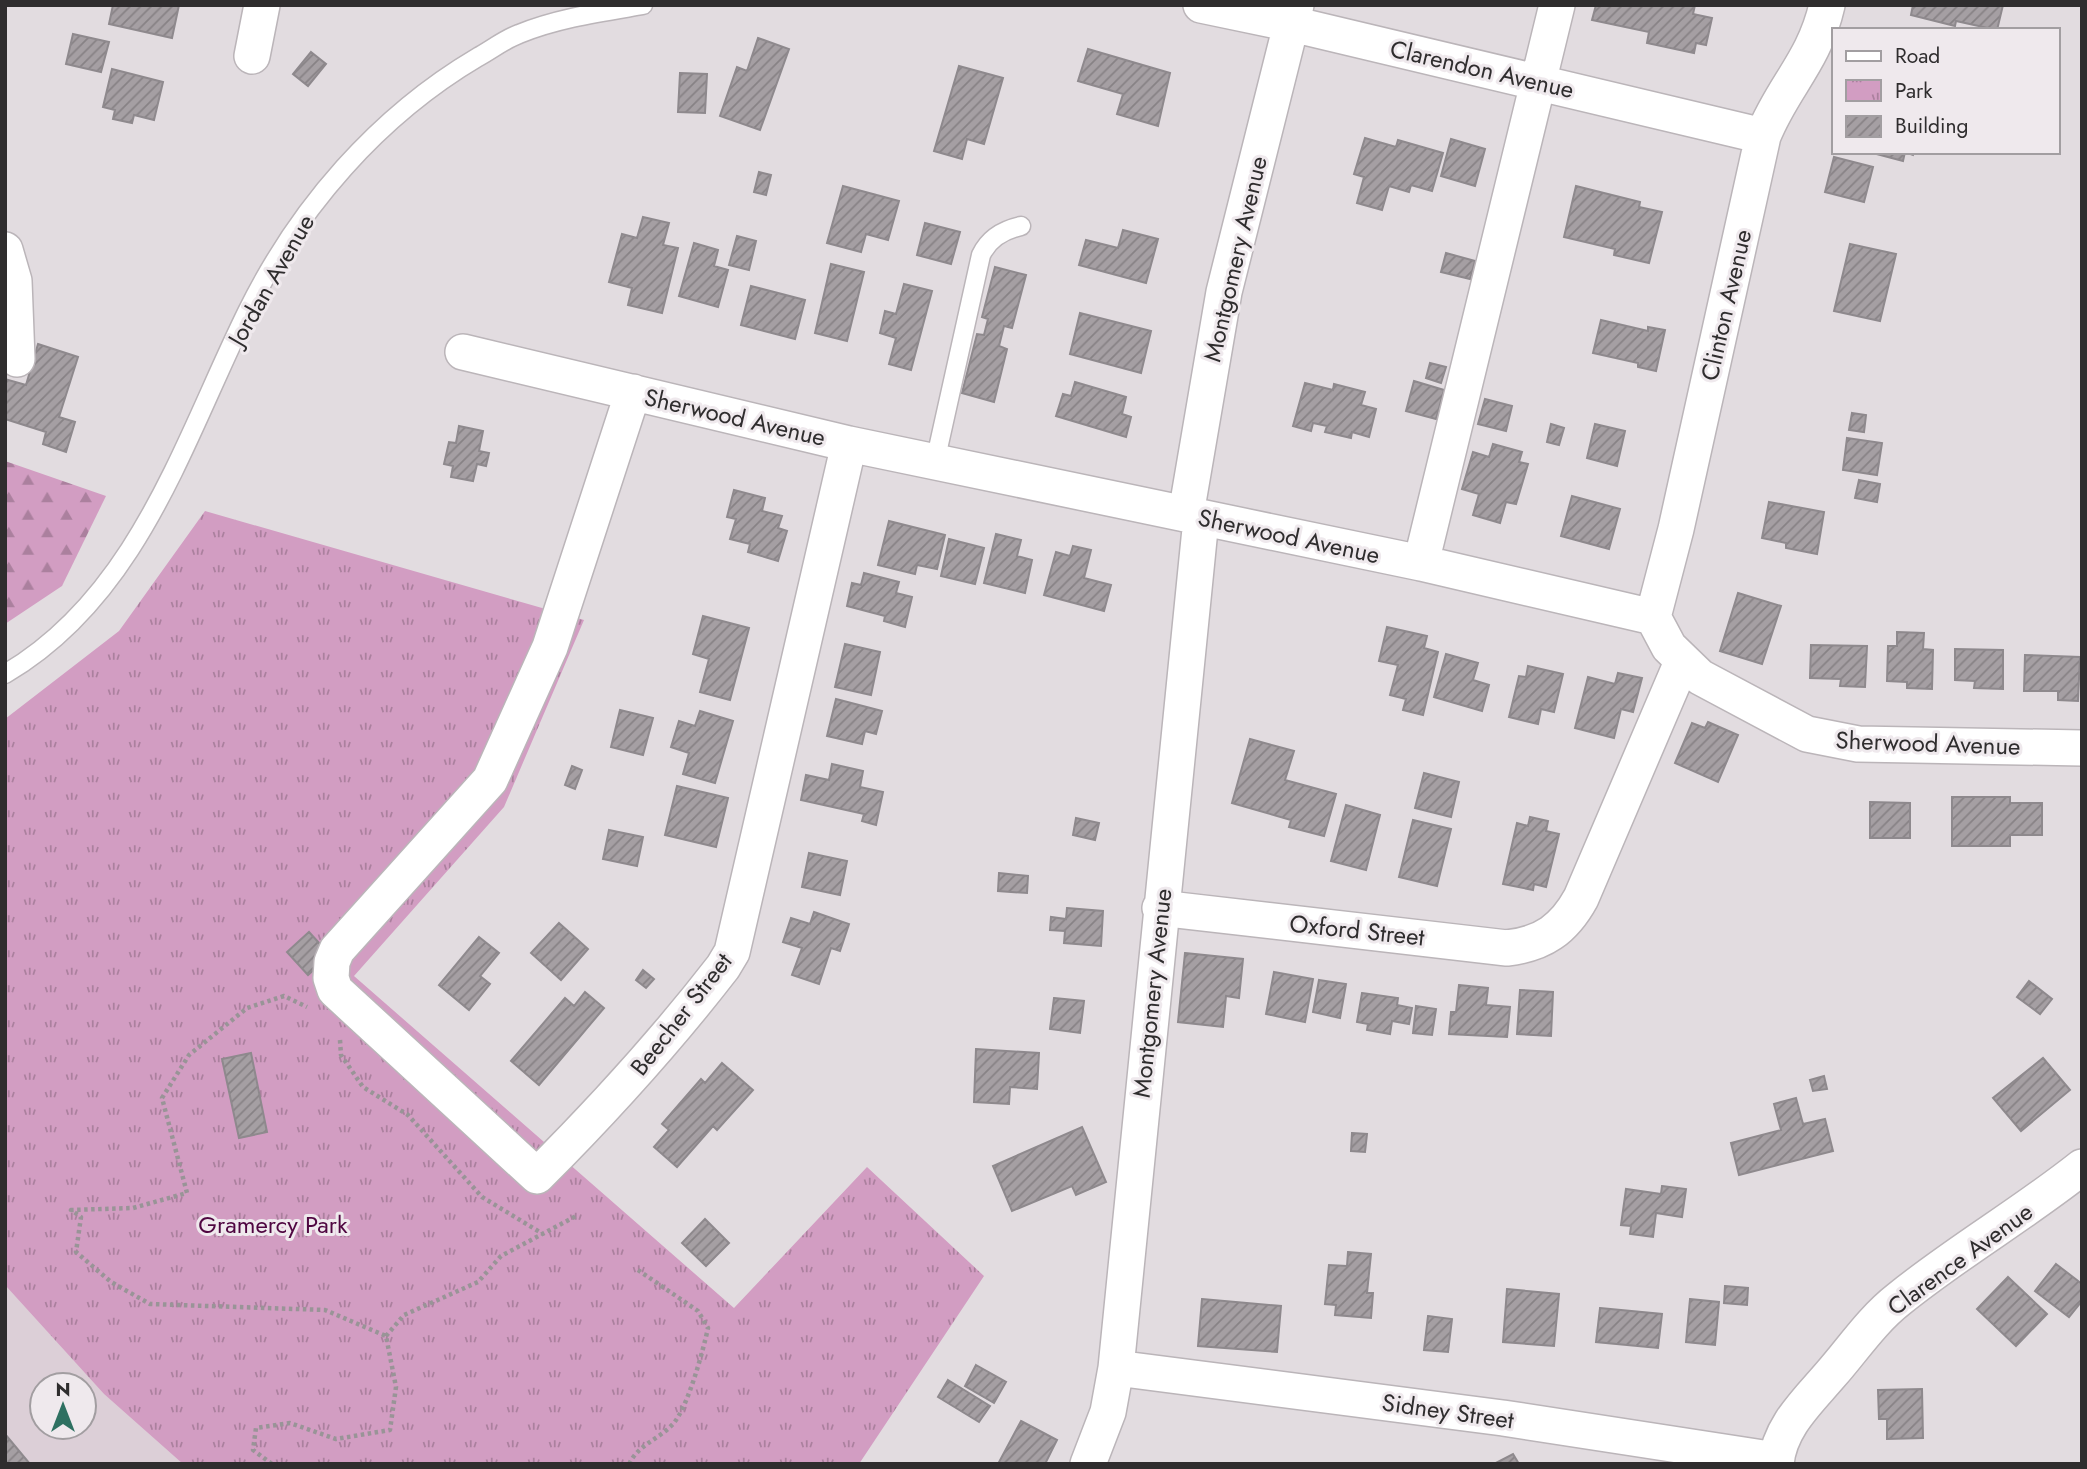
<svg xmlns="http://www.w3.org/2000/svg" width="2087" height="1469" viewBox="0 0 2087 1469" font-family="Jost,sans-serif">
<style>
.built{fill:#dccfd7;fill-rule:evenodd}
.forest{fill:url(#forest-firs)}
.park{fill:url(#park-tufts)}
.building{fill:url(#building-hatch);stroke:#8e898d;stroke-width:2}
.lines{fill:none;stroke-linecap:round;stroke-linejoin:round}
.service-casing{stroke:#bbb5b9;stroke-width:21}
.minor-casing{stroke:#bbb5b9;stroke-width:38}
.path{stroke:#999497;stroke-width:4.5;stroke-dasharray:3.5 3.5;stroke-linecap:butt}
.service{stroke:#fff;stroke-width:18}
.minor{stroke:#fff;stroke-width:35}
.labels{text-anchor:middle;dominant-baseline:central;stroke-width:6;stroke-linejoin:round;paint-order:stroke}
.street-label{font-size:24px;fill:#2f2d2e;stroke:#efe9ed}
.park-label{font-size:24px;fill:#4f0641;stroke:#efe9ed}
</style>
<defs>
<pattern id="forest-firs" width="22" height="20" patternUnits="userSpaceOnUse" patternTransform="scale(1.75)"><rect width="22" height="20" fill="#d29dc2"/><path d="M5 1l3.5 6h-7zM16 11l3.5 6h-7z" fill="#ab809e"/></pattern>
<pattern id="park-tufts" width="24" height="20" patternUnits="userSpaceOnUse" patternTransform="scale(1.75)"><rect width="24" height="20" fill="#d29dc2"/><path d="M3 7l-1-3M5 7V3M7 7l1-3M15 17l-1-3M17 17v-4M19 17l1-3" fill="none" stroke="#ab809e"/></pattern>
<pattern id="building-hatch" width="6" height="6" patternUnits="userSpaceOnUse" patternTransform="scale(1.75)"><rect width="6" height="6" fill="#a59fa3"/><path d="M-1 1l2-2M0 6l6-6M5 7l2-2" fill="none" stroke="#878285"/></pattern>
</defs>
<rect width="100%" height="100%" fill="#e2dce0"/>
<path class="built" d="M 5,1285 L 104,1394 L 183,1464 L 5,1464 ZM 42,1385 L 84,1385 L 84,1427 L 42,1427 Z"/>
<path class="forest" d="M 5,461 L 106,496 L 62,586 L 5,624 Z"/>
<path class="park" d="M 205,511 L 584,620 L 504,807 L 354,976 L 734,1308 L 867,1167 L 984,1276 L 859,1464 L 183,1464 L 104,1394 L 5,1285 L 5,719 L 119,631 Z"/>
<path class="building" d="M 113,5 L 179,5 L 172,38 L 109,24 Z
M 1596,5 L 1695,5 L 1693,14 L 1712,18 L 1706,45 L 1696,43 L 1694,53 L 1647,43 L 1649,32 L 1592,20 Z
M 1913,5 L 2003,5 L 1997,30 L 1956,21 L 1955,26 L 1911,15 Z
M 73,34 L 109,42 L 101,72 L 66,64 Z
M 758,38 L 789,49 L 760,130 L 720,116 L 737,67 L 747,71 Z
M 1088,49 L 1170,73 L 1158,126 L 1117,114 L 1123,94 L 1078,81 Z
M 311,52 L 326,64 L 308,86 L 293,74 Z
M 959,66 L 1003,78 L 984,144 L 967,139 L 962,159 L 934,151 Z
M 112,69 L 163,82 L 154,120 L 134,115 L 132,123 L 113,119 L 115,110 L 103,107 Z
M 680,73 L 707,74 L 705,113 L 678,112 Z
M 1365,138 L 1396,147 L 1398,140 L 1443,153 L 1432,191 L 1411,185 L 1409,192 L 1389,186 L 1382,210 L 1357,203 L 1364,177 L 1354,174 Z
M 1451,139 L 1485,149 L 1475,186 L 1441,176 Z
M 1869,152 L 1914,152 L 1913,155 L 1905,152 L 1903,161 Z
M 1834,157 L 1873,167 L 1864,202 L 1825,192 Z
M 759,172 L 771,175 L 766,195 L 754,192 Z
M 843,186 L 899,201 L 888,240 L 866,234 L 861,252 L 827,243 Z
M 1576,186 L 1640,202 L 1639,207 L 1662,212 L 1649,263 L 1614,255 L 1615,249 L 1564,237 Z
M 643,217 L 669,223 L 663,245 L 678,248 L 662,313 L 628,305 L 632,288 L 609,282 L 622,234 L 637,238 Z
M 925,223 L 960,232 L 951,264 L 917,255 Z
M 1123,230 L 1158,239 L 1146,283 L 1079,265 L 1086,240 L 1118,248 Z
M 737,236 L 756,241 L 749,270 L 729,265 Z
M 694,243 L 718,250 L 714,266 L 728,270 L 718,307 L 679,296 Z
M 1850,244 L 1896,254 L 1880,321 L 1834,311 Z
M 1446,253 L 1475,261 L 1470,279 L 1441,272 Z
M 831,264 L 864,272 L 847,341 L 815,333 Z
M 995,267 L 1026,275 L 1012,328 L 1004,326 L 999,346 L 1007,349 L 994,402 L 962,393 L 977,334 L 984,335 L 988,319 L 982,317 Z
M 904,284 L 932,291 L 911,370 L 889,364 L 896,338 L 880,333 L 885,311 L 896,314 Z
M 751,286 L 805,300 L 795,339 L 741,325 Z
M 1080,313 L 1151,331 L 1141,373 L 1070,354 Z
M 1601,320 L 1648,331 L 1648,327 L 1665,330 L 1656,371 L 1638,367 L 1638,363 L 1593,353 Z
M 38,344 L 78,357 L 59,417 L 75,422 L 66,452 L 43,444 L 46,432 L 5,419 L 5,379 L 26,385 Z
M 1430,363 L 1446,367 L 1441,383 L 1426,378 Z
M 1414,381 L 1444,390 L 1436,419 L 1406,411 Z
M 1075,382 L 1126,397 L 1122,414 L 1131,417 L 1126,437 L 1056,416 L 1063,394 L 1071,396 Z
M 1305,383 L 1333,390 L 1334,384 L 1365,392 L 1361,405 L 1376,409 L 1369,437 L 1352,432 L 1351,438 L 1325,432 L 1327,426 L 1313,423 L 1311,431 L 1293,426 Z
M 1485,399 L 1512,406 L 1506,431 L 1478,424 Z
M 1852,413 L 1866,415 L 1864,432 L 1849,430 Z
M 1551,424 L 1564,428 L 1559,445 L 1547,442 Z
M 1595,424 L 1625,431 L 1617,466 L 1587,458 Z
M 459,426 L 483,431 L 479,451 L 489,453 L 486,466 L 477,464 L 473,481 L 451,477 L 453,466 L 444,464 L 449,442 L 456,443 Z
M 1847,438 L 1882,443 L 1877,475 L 1843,470 Z
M 1493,444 L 1522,452 L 1519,462 L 1528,464 L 1516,504 L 1506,502 L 1500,523 L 1473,515 L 1479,494 L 1462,489 L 1473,452 L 1489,457 Z
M 1859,480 L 1880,484 L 1877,502 L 1855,498 Z
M 734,490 L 765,498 L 762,511 L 782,516 L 778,528 L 787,531 L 778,561 L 748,552 L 750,544 L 730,539 L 736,519 L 727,517 Z
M 1572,496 L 1620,509 L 1609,549 L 1561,536 Z
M 1769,502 L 1824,512 L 1817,554 L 1786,548 L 1786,543 L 1762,538 Z
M 889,521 L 945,535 L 937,569 L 917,565 L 915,574 L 878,565 Z
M 996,534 L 1021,540 L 1017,556 L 1032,560 L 1025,593 L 984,583 Z
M 949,539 L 984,548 L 975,584 L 941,576 Z
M 1073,546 L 1091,550 L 1084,578 L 1111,585 L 1104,611 L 1044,595 L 1056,552 L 1070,556 Z
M 864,573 L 899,582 L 896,593 L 912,597 L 905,627 L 884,621 L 885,616 L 847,606 L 852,583 L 861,585 Z
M 1738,593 L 1781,606 L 1762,664 L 1720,651 Z
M 703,616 L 749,628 L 730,700 L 700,692 L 709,659 L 693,654 Z
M 1387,627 L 1427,636 L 1424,648 L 1438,652 L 1423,715 L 1403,710 L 1406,699 L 1390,695 L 1398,665 L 1379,661 Z
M 1897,632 L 1924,633 L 1923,649 L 1933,650 L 1932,689 L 1907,688 L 1907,682 L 1887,681 L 1888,646 L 1897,646 Z
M 845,644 L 880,652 L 871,695 L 835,687 Z
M 1811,645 L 1867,646 L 1865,687 L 1840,686 L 1841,679 L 1810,678 Z
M 1955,649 L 2003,650 L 2003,689 L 1974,688 L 1975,681 L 1955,680 Z
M 1446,654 L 1478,663 L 1473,680 L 1489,685 L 1482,711 L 1434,697 Z
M 2025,655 L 2080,657 L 2078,701 L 2058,700 L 2058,691 L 2024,691 Z
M 1528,666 L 1563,674 L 1554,712 L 1541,709 L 1538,724 L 1509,717 L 1519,676 L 1526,677 Z
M 1618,673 L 1642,678 L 1633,712 L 1621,709 L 1614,738 L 1575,728 L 1588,677 L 1615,684 Z
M 836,699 L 882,711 L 876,734 L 865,731 L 862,744 L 827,736 Z
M 620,710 L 653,718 L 643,755 L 611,747 Z
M 700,711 L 733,721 L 715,783 L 683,774 L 689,753 L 671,747 L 679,721 L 695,726 Z
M 1708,722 L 1738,735 L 1718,782 L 1675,763 L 1692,723 L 1705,728 Z
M 1250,739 L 1294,751 L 1285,780 L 1336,794 L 1324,836 L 1289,827 L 1291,820 L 1232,803 Z
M 832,764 L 863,771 L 860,787 L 883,792 L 876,825 L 862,821 L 864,814 L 801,800 L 806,775 L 829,780 Z
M 572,766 L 582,770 L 575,789 L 565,785 Z
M 1424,773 L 1459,782 L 1451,817 L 1415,808 Z
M 677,786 L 728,798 L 716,847 L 665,835 Z
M 1952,797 L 2010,797 L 2010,803 L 2042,803 L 2042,835 L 2010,835 L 2010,846 L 1952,846 Z
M 1870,802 L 1910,803 L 1910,838 L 1870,838 Z
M 1346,805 L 1380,815 L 1366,870 L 1331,861 Z
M 1530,817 L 1548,821 L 1546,831 L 1559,834 L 1546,887 L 1534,884 L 1533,890 L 1503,884 L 1517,823 L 1528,826 Z
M 1076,818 L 1099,823 L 1095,840 L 1073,835 Z
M 1413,820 L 1451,829 L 1437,886 L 1399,877 Z
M 609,830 L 643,837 L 637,866 L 603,859 Z
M 809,853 L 847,861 L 840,895 L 802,887 Z
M 999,873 L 1028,876 L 1027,893 L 998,891 Z
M 1067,908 L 1103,911 L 1101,946 L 1064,943 L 1065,931 L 1050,930 L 1051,917 L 1066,919 Z
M 814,912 L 849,924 L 840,951 L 831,948 L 819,984 L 792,975 L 802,948 L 783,942 L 791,918 L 810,924 Z
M 559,923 L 588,949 L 561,980 L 531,953 Z
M 309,932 L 330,955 L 308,975 L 287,952 Z
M 479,937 L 499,953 L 480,976 L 490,984 L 469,1010 L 439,985 Z
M 1185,953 L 1243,959 L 1239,998 L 1226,996 L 1223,1027 L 1178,1022 Z
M 643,970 L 654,979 L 646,988 L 636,980 Z
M 1274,972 L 1313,979 L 1305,1022 L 1266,1014 Z
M 1319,980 L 1346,984 L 1340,1018 L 1313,1012 Z
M 2029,981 L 2052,999 L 2040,1014 L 2017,997 Z
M 1459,985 L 1488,988 L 1486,1005 L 1510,1007 L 1507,1037 L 1449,1034 L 1451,1012 L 1456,1012 Z
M 1520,990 L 1553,992 L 1551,1036 L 1517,1034 Z
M 585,992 L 604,1008 L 539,1085 L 511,1061 L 565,998 L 574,1006 Z
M 1362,993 L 1398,998 L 1397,1005 L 1412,1008 L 1409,1024 L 1392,1021 L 1390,1034 L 1367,1030 L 1368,1024 L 1357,1022 Z
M 1054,998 L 1084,1001 L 1080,1033 L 1050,1029 Z
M 1416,1006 L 1436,1009 L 1432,1035 L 1413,1033 Z
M 976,1049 L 1039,1053 L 1037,1089 L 1010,1087 L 1009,1104 L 974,1102 Z
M 251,1053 L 267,1132 L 239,1138 L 222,1059 Z
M 2043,1058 L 2070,1090 L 2021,1131 L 1993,1098 Z
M 722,1063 L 753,1090 L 717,1130 L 713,1126 L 677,1167 L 654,1147 L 669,1130 L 662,1124 L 701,1079 L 705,1083 Z
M 1824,1076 L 1827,1089 L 1813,1091 L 1810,1080 Z
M 1796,1098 L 1803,1124 L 1825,1119 L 1833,1151 L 1739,1175 L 1731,1143 L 1781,1130 L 1774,1104 Z
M 1082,1127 L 1106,1182 L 1076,1195 L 1072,1186 L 1012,1211 L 993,1166 Z
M 1352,1133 L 1367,1134 L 1365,1152 L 1351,1151 Z
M 1662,1186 L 1686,1189 L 1682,1217 L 1656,1213 L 1653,1237 L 1630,1234 L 1631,1226 L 1621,1225 L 1626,1189 L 1661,1194 Z
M 705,1219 L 729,1243 L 706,1266 L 682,1243 Z
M 1348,1252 L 1371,1254 L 1367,1293 L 1373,1293 L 1371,1318 L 1335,1315 L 1336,1305 L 1325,1304 L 1329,1265 L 1347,1266 Z
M 2056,1264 L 2082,1284 L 2082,1301 L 2069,1317 L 2035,1291 Z
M 2008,1277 L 2047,1314 L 2016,1346 L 1977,1309 Z
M 1725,1286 L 1748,1288 L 1747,1305 L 1724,1303 Z
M 1507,1289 L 1559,1294 L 1554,1346 L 1503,1342 Z
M 1202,1299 L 1281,1306 L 1277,1352 L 1198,1346 Z
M 1690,1299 L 1719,1302 L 1715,1345 L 1686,1342 Z
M 1600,1308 L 1662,1314 L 1658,1348 L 1596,1342 Z
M 1428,1316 L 1452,1319 L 1448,1352 L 1424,1350 Z
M 976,1365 L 1006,1382 L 994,1403 L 965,1386 Z
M 948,1380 L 990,1406 L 979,1422 L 938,1397 Z
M 1922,1389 L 1923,1438 L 1887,1439 L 1887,1419 L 1879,1419 L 1878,1390 Z
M 1021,1421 L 1057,1440 L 1045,1464 L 998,1464 Z
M 5,1434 L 30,1464 L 5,1464 Z
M 1513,1454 L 1519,1464 L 1494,1464 Z"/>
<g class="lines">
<defs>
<path id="service" d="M 935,462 L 981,255 C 989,238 1003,230 1021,226
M 5,674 C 138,596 183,442 247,312 C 298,208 378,116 478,57 C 491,50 505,39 519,34 C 558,18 602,12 643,5"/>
<path id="minor" d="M 1201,5 L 1292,24 L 1763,136
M 252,56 L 262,5
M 5,250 L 14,281 L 17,359
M 463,352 L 849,444 L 1421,563 L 1653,617 L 1669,647 L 1700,677 L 1807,734 L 1858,744 L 2082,748
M 633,392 L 550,647 L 490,780 L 337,950 L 332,962 L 331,978 L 335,990 L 537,1176 C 603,1110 665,1042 723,967 L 732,952 L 849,444
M 1186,514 L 1224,292 L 1296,5
M 1421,563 L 1557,5
M 1653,617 L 1676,529 L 1763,136 C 1783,86 1814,62 1827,5
M 1160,908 L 1507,948 C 1543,944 1564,929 1581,898 L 1682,662
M 1116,1368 L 1503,1418 L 1776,1460
M 1088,1464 L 1108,1412 L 1116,1368 L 1201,519
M 1776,1464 C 1779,1427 1808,1401 1831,1374 C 1853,1349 1872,1320 1899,1299 C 1957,1252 2023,1214 2082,1167"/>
</defs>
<use href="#service" class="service-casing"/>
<use href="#minor" class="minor-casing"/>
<path class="path" d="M 340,1040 L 341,1055 L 363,1087 L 408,1115 L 482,1197 L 543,1234
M 386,1336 L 404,1315 L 478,1282 L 501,1256 L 578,1215
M 272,1464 L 253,1450 L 256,1428 L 290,1423 L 336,1439 L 390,1430 L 396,1387 L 386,1336 L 325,1310 L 150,1304 L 111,1282 L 76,1252 L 81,1217 L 71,1210 L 133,1208 L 187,1193 L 162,1098 L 189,1055 L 247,1008 L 284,996 L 307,1007
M 629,1464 C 639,1444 658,1440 673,1424 C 688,1407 703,1351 708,1328 L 698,1311 L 638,1270"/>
<use href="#service" class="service"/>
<use href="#minor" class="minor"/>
</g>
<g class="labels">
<g class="street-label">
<text transform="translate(1482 69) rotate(13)">Clarendon Avenue</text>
<text transform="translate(1235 259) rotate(-77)">Montgomery Avenue</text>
<text transform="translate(271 280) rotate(-60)">Jordan Avenue</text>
<text transform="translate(1726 305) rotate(-77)">Clinton Avenue</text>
<text transform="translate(735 417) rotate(13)">Sherwood Avenue</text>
<text transform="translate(1289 536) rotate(12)">Sherwood Avenue</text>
<text transform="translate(1928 743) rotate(2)">Sherwood Avenue</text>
<text transform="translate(1357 930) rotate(6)">Oxford Street</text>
<text transform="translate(1152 993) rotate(-84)">Montgomery Avenue</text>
<text transform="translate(681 1014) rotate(-52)">Beecher Street</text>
<text transform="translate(1960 1259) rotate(-36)">Clarence Avenue</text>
<text transform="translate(1448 1411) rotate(8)">Sidney Street</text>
</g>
<g class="park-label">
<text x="273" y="1224">Gramercy Park</text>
</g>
</g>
<rect width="2087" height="1469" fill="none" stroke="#2f2d2e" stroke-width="14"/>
<rect x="1832" y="28" width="228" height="126" fill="#efe9ed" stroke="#a29ea1" stroke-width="2"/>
<rect x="1846" y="51" width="35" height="10" fill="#ffffff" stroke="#a29ea1" stroke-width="2"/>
<text x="1895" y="63" font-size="21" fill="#2f2d2e">Road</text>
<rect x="1846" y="80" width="35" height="21" fill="url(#park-tufts)" stroke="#a29ea1" stroke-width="2"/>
<text x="1895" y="98" font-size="21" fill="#2f2d2e">Park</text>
<rect x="1846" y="116" width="35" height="21" fill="url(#building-hatch)" stroke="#a29ea1" stroke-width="2"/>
<text x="1895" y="133" font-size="21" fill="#2f2d2e">Building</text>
<g transform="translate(63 1406)"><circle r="33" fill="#efe9ed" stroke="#a29ea1" stroke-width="2"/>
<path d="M0-5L12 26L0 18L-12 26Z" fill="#2e7061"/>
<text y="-10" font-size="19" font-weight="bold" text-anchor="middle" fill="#2f2d2e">N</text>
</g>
</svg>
